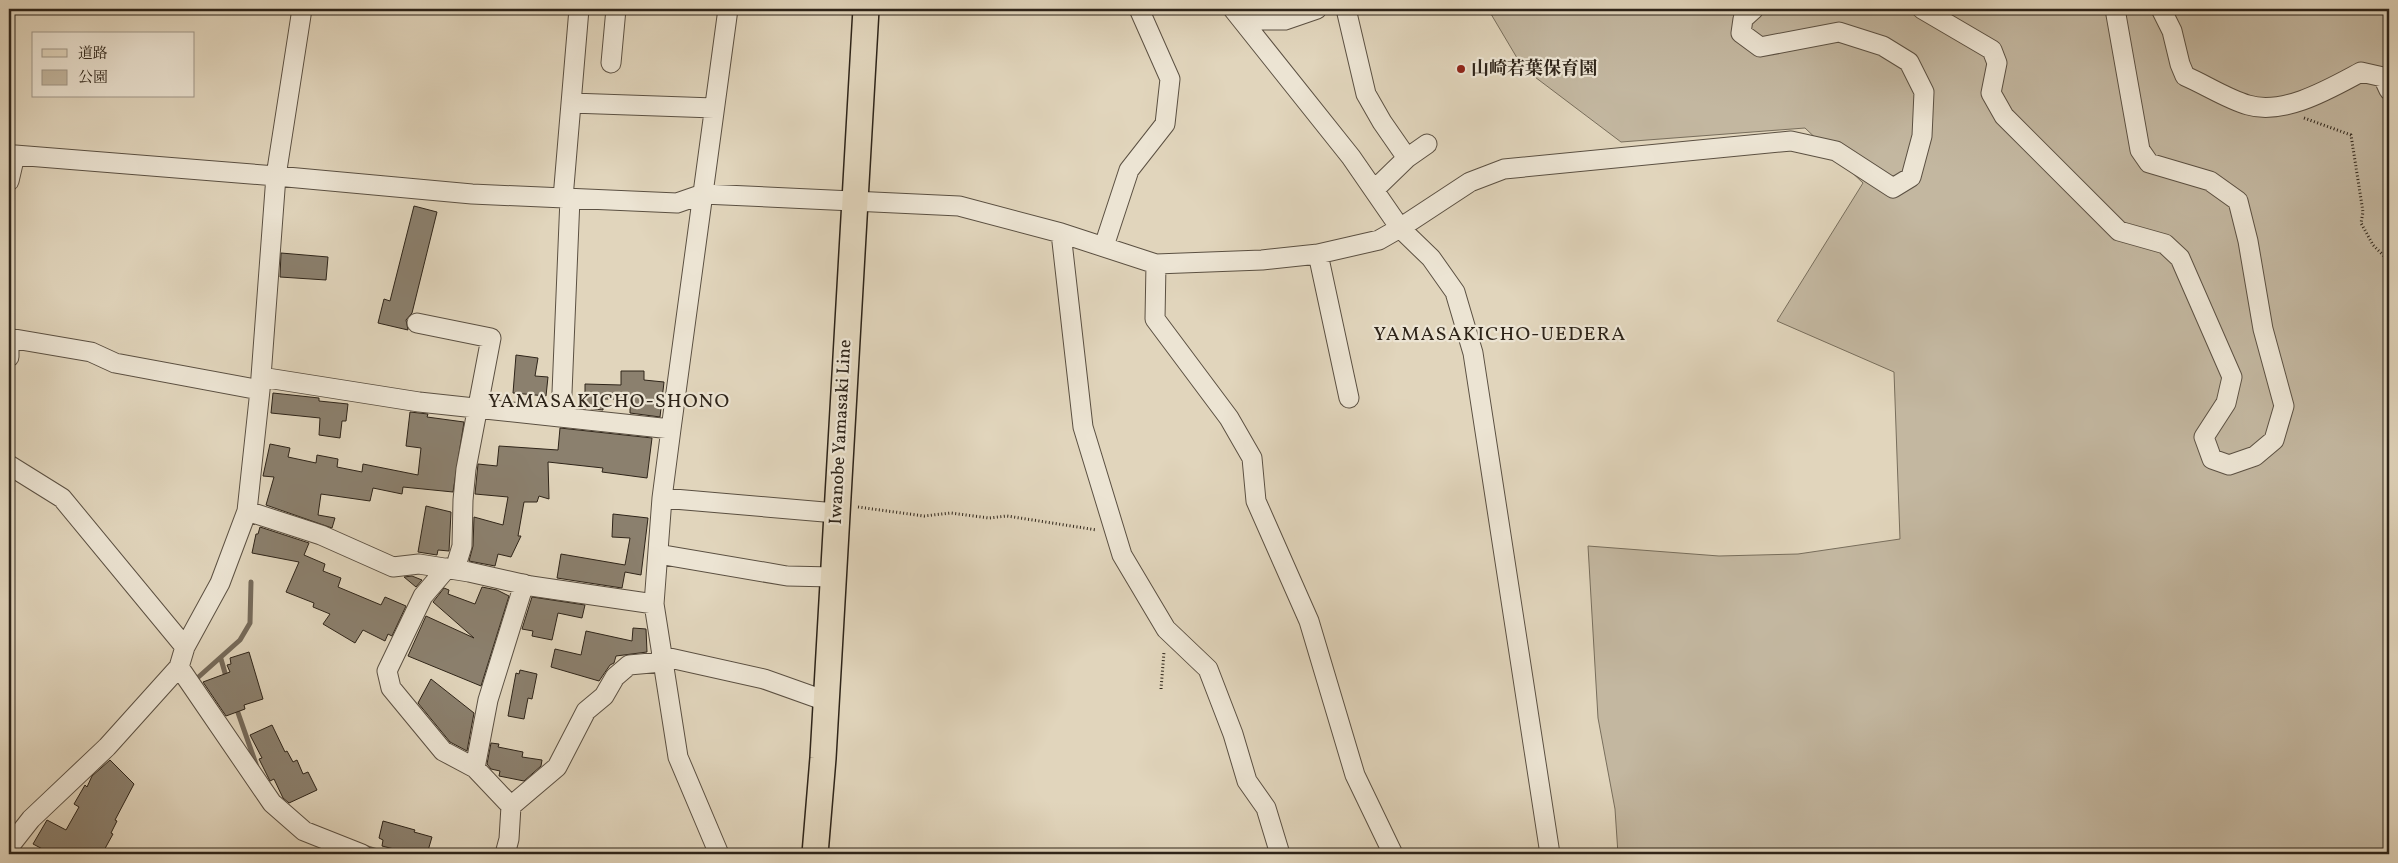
<svg xmlns="http://www.w3.org/2000/svg" width="2398" height="863" viewBox="0 0 2398 863" font-family="Vollkorn,'Noto Serif JP',serif">
<style>
.green{fill:#c3b7a0;stroke:#786e5c}
.lines{fill:none;stroke-linecap:round;stroke-linejoin:round}
.stream{stroke:#756a5a;stroke-width:5}
.building{fill:#8b806e;stroke:#2e2419}
.minor-casing{stroke:#5b5042;stroke-width:21}
.major-casing{stroke:#2e2419;stroke-width:28}
.path{stroke:#2e2419;stroke-width:3;stroke-dasharray:1 2.5;stroke-linecap:butt}
.minor{stroke:#ece4d3;stroke-width:19}
.major{stroke:#e1d5bc;stroke-width:25}
.poi-dot{fill:#8f2418;stroke:#ece4d3;stroke-width:2}
.labels{text-anchor:middle;dominant-baseline:central;stroke-width:4.5;stroke-linejoin:round;paint-order:stroke}
.poi-label{font-size:18px;font-weight:bold;fill:#2e2419;stroke:#ece4d3;text-anchor:start}
.street-label{font-size:18px;fill:#2e2419;stroke:#ece4d3}
.quarter-label{font-size:20px;letter-spacing:1px;fill:#2e2419;stroke:#ece4d3}
</style>
<rect width="100%" height="100%" fill="#e1d5bc"/>
<filter id="stains"><feTurbulence type="fractalNoise" baseFrequency=".004" numOctaves="4"/><feColorMatrix values="0 0 0 0 .2 0 0 0 0 .09 0 0 0 0 .02 0 0 0 .5 -.17"/></filter>
<radialGradient id="worn" r=".72"><stop offset=".6" stop-color="#630" stop-opacity="0"/><stop offset="1" stop-color="#630" stop-opacity=".3"/></radialGradient>
<path class="green" d="M 1488,9 L 2389,9 L 2389,854 L 1618,854 L 1615,809 L 1598,718 L 1588,546 L 1719,556 L 1798,554 L 1900,539 L 1894,372 L 1777,321 L 1863,183 L 1805,128 L 1621,142 L 1523,68 Z"/>
<g class="lines">
<path class="stream" d="M 221,659 L 227,680
M 194,681 L 240,640 L 250,623 L 251,582
M 236,707 L 257,767
M 364,847 L 387,854"/>
</g>
<path class="building" d="M 414,206 L 437,212 L 412,313 L 406,320 L 408,330 L 378,323 L 384,299 L 390,301 Z
M 281,253 L 328,257 L 326,280 L 280,277 Z
M 516,355 L 538,358 L 535,376 L 548,377 L 546,396 L 513,393 Z
M 621,371 L 644,371 L 644,380 L 664,382 L 660,417 L 630,413 L 630,399 L 603,399 L 603,410 L 585,408 L 585,384 L 621,385 Z
M 273,393 L 319,398 L 319,401 L 348,404 L 346,421 L 342,421 L 340,438 L 319,435 L 320,418 L 271,413 Z
M 410,412 L 428,414 L 427,417 L 464,422 L 453,492 L 403,487 L 402,494 L 373,488 L 370,501 L 321,494 L 318,515 L 335,518 L 332,528 L 266,505 L 274,477 L 263,476 L 270,444 L 290,448 L 288,457 L 316,463 L 317,455 L 338,459 L 337,467 L 362,472 L 363,464 L 418,475 L 421,448 L 406,446 Z
M 560,428 L 652,438 L 647,478 L 602,472 L 603,468 L 548,462 L 549,499 L 539,496 L 537,502 L 524,502 L 518,536 L 521,536 L 511,557 L 498,554 L 495,566 L 469,561 L 473,546 L 474,517 L 503,525 L 508,497 L 475,494 L 478,464 L 497,466 L 499,446 L 558,450 Z
M 426,506 L 451,512 L 449,551 L 438,550 L 437,555 L 418,552 Z
M 613,514 L 648,518 L 641,575 L 625,572 L 622,588 L 557,578 L 561,554 L 625,565 L 630,538 L 612,537 Z
M 260,527 L 309,543 L 304,555 L 325,564 L 323,571 L 341,578 L 338,587 L 381,605 L 385,597 L 406,606 L 392,636 L 388,634 L 385,641 L 363,630 L 355,643 L 323,624 L 330,614 L 313,607 L 314,603 L 286,592 L 299,562 L 252,553 L 256,534 L 258,534 Z
M 412,576 L 422,580 L 416,587 L 404,577 Z
M 482,587 L 497,590 L 509,596 L 481,686 L 408,656 L 426,616 L 474,638 L 433,602 L 444,588 L 449,590 L 448,594 L 475,604 Z
M 532,597 L 585,605 L 582,618 L 558,613 L 552,640 L 532,636 L 533,631 L 522,629 Z
M 633,628 L 646,629 L 647,652 L 616,656 L 614,663 L 610,665 L 599,681 L 551,667 L 555,649 L 581,655 L 586,631 L 632,641 Z
M 249,652 L 263,699 L 244,705 L 245,709 L 226,716 L 203,682 L 230,672 L 227,665 L 231,664 L 230,658 Z
M 520,670 L 537,674 L 532,699 L 528,698 L 524,719 L 508,716 L 516,673 L 519,674 Z
M 431,679 L 474,713 L 467,751 L 450,742 L 418,703 Z
M 272,725 L 285,752 L 287,751 L 293,762 L 297,760 L 303,774 L 308,772 L 317,790 L 289,803 L 283,798 L 274,779 L 270,781 L 259,759 L 262,758 L 250,735 Z
M 491,743 L 499,744 L 498,747 L 523,752 L 522,757 L 542,760 L 541,766 L 524,781 L 499,776 L 500,771 L 491,769 L 487,764 Z
M 110,760 L 134,784 L 115,820 L 117,821 L 111,833 L 113,834 L 102,854 L 52,854 L 33,844 L 47,820 L 66,830 L 79,807 L 74,804 L 85,785 L 87,787 L 92,776 Z
M 383,821 L 415,830 L 414,832 L 432,837 L 427,854 L 414,854 L 382,846 L 383,840 L 379,838 Z"/>
<g class="lines">
<defs>
<path id="minor" d="M 1233,9 L 1351,157 L 1400,228 L 1431,258 L 1455,292 L 1473,353 L 1550,854
M 1346,9 L 1366,94 L 1382,122 L 1407,158
M 1922,9 L 1992,50 L 1997,63 L 1991,93 L 2004,116 L 2119,231 L 2165,244 L 2180,258 L 2232,377 L 2226,403 L 2204,437 L 2212,459 L 2229,465 L 2255,456 L 2274,440 L 2284,406 L 2263,329 L 2248,241 L 2238,201 L 2210,181 L 2149,163 L 2140,150 L 2115,9
M 2161,9 L 2172,31 L 2180,64 L 2185,76 C 2206,85 2227,99 2248,105 C 2284,116 2331,88 2361,72 L 2383,77 L 2389,90
M 1243,20 L 1285,20 L 1317,9
M 611,63 L 616,9
M 571,103 L 714,108
M 9,181 L 15,155 L 276,176 L 472,194 L 677,203 L 703,194 L 959,206 L 1061,233 L 1156,264 L 1262,260 L 1318,254 L 1379,240 L 1400,228 L 1470,182 L 1504,169 L 1791,141 L 1836,151 L 1893,188 L 1911,177 L 1922,136 L 1924,92 L 1909,62 L 1883,46 L 1839,32 L 1760,47 L 1741,33 L 1743,19 L 1754,9
M 1374,190 L 1407,158 L 1427,144
M 563,198 L 579,9
M 1061,233 L 1083,427 L 1122,555 L 1166,629 L 1208,669 L 1233,734 L 1247,781 L 1266,808 L 1280,854
M 1104,246 L 1129,170 L 1165,124 L 1170,79 L 1139,9
M 1318,254 L 1349,398
M 1156,264 L 1155,319 L 1229,418 L 1252,458 L 1256,501 L 1309,621 L 1355,775 L 1393,854
M 417,323 L 491,338 L 466,469 L 463,500 L 462,546 L 455,569
M 9,337 L 9,357
M 9,338 L 91,352 L 115,363 L 260,390
M 261,377 L 419,402 L 671,429
M 561,417 L 570,198
M 9,465 L 62,498 L 185,647
M 662,498 L 836,513
M 247,511 L 321,535 L 393,567 L 419,564 L 469,572 L 531,586 L 654,604
M 658,554 L 787,576 L 833,577
M 447,568 L 423,596 L 387,671 L 391,688 L 443,751 L 475,768 L 511,806
M 661,656 L 764,679 L 826,701
M 179,667 L 272,803 L 304,831 L 362,854
M 475,768 L 488,700 L 524,584
M 9,847 L 31,819 L 107,747 L 179,667 L 185,647 L 220,583 L 247,511 L 260,390 L 276,176 L 302,9
M 505,854 L 509,839 L 511,806 L 557,767 L 586,711 L 604,696 L 615,677 L 629,665 L 662,662
M 719,854 L 678,757 L 654,604 L 662,498 L 671,429 L 728,9"/>
<path id="major" d="M 815,854 L 823,758 L 866,9"/>
</defs>
<use href="#minor" class="minor-casing"/>
<use href="#major" class="major-casing"/>
<path class="path" d="M 2304,118 L 2351,135 L 2363,212 L 2361,223 L 2373,245 L 2389,261
M 858,507 L 924,516 L 951,513 L 989,518 L 1007,516 L 1097,530
M 1161,689 L 1164,652"/>
<use href="#minor" class="minor"/>
<use href="#major" class="major"/>
</g>
<circle class="poi-dot" cx="1461" cy="69" r="5"/>
<g class="labels">
<g class="poi-label">
<text x="1471" y="69">山崎若葉保育園</text>
</g>
<g class="street-label">
<text transform="translate(841 432) rotate(-87)">Iwanobe Yamasaki Line</text>
</g>
<g class="quarter-label">
<text x="1500" y="335">YAMASAKICHO-UEDERA</text>
<text x="609" y="402">YAMASAKICHO-SHONO</text>
</g>
</g>
<rect width="2398" height="863" fill="none" stroke="#e1d5bc" stroke-width="30"/>
<rect x="10" y="10" width="2378" height="843" fill="none" stroke="#2e2419" stroke-width="2.5"/>
<rect x="15" y="15" width="2368" height="833" fill="none" stroke="#2e2419"/>
<rect x="32" y="32" width="162" height="65" fill="#ece4d3" stroke="#a09789"/>
<rect x="42" y="49" width="25" height="8" fill="#e1d5bc" stroke="#a09789"/>
<text x="78" y="58" font-size="15" fill="#2e2419">道路</text>
<rect x="42" y="70" width="25" height="15" fill="#c3b7a0" stroke="#a09789"/>
<text x="78" y="82" font-size="15" fill="#2e2419">公園</text>
<rect width="100%" height="100%" filter="url(#stains)"/>
<rect width="100%" height="100%" fill="url(#worn)"/>
</svg>
